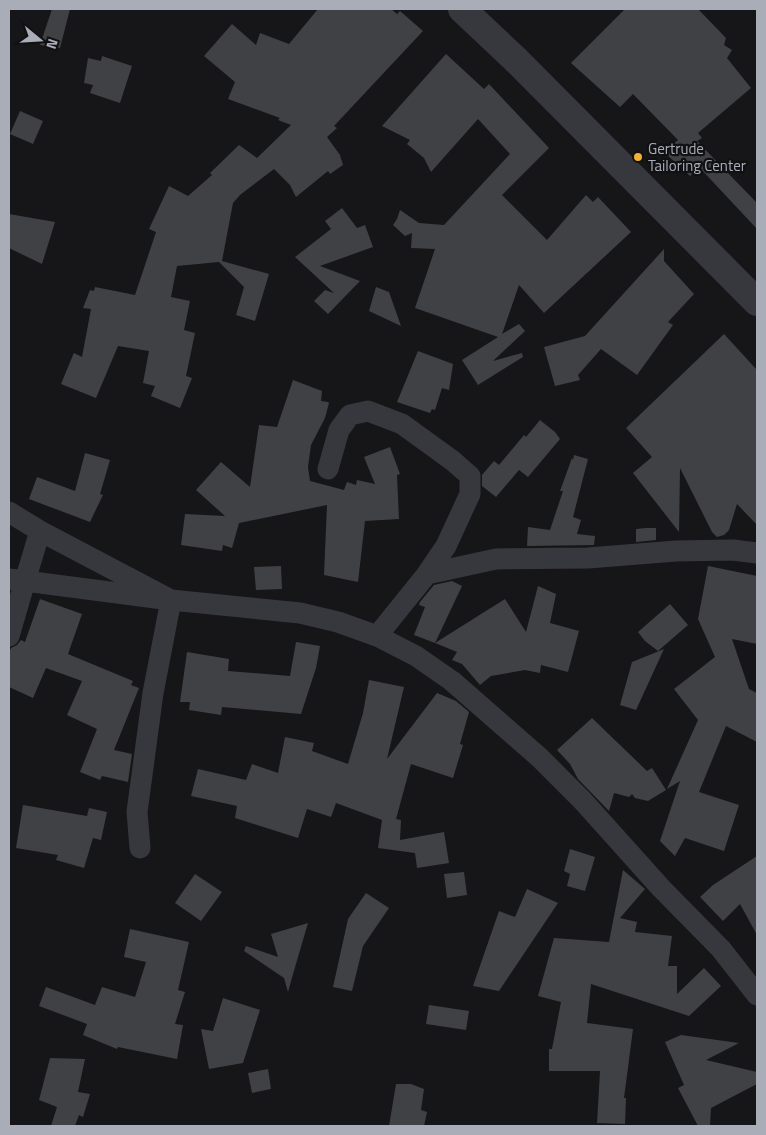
<svg xmlns="http://www.w3.org/2000/svg" width="766" height="1135" viewBox="0 0 766 1135" font-family="'Titillium Web',sans-serif">
<style>
.building{fill:#404145}
.lines{fill:none;stroke-linecap:round;stroke-linejoin:round}
.minor{stroke:#37383d;stroke-width:21}
.tertiary{stroke:#37383d;stroke-width:28}
.poi-dot{fill:#f2b134;stroke:#111113;stroke-width:2}
.labels{text-anchor:middle;dominant-baseline:central;stroke-width:4.5;stroke-linejoin:round;paint-order:stroke}
.poi-label{font-size:15px;fill:#a8adb8;stroke:#111113;text-anchor:start}
</style>
<rect width="100%" height="100%" fill="#161618"/>
<path class="building" d="M 52,9 L 70,9 L 60,48 L 40,45 Z
M 318,9 L 391,9 L 397,14 L 400,11 L 423,31 L 334,126 L 337,128 L 327,137 L 340,155 L 343,165 L 330,174 L 328,171 L 296,197 L 290,185 L 274,169 L 240,195 L 233,203 L 222,261 L 269,274 L 255,321 L 236,315 L 244,287 L 219,262 L 177,266 L 171,297 L 190,301 L 184,330 L 195,333 L 186,376 L 192,378 L 180,408 L 151,396 L 155,386 L 143,383 L 149,351 L 118,346 L 96,398 L 61,384 L 73,355 L 74,353 L 82,357 L 91,309 L 83,308 L 90,290 L 94,291 L 95,287 L 135,295 L 156,232 L 149,229 L 169,186 L 188,196 L 212,175 L 210,173 L 239,145 L 257,158 L 291,125 L 278,120 L 280,118 L 228,99 L 235,82 L 204,56 L 232,24 L 256,45 L 260,33 L 289,44 Z
M 625,9 L 698,9 L 726,38 L 724,45 L 732,50 L 727,58 L 751,88 L 698,133 L 702,138 L 697,141 L 757,203 L 757,229 L 699,167 L 690,176 L 664,152 L 678,140 L 633,94 L 620,107 L 571,63 Z
M 446,54 L 484,89 L 489,84 L 549,148 L 502,195 L 547,240 L 586,195 L 593,202 L 598,197 L 631,232 L 544,313 L 519,285 L 502,334 L 519,324 L 525,331 L 493,361 L 522,353 L 523,357 L 478,385 L 462,360 L 498,337 L 415,308 L 435,249 L 411,248 L 412,233 L 405,236 L 393,225 L 397,219 L 400,210 L 419,223 L 444,225 L 510,154 L 478,119 L 431,172 L 424,158 L 407,144 L 410,140 L 382,126 Z
M 102,56 L 132,66 L 120,103 L 90,93 L 93,85 L 84,83 L 88,58 L 101,61 Z
M 20,111 L 43,121 L 33,144 L 10,134 Z
M 342,208 L 357,228 L 365,225 L 373,247 L 320,266 L 360,281 L 328,314 L 314,301 L 325,290 L 334,293 L 295,257 L 331,229 L 325,221 Z
M 9,214 L 55,222 L 42,264 L 9,248 Z
M 664,249 L 664,261 L 694,294 L 668,322 L 673,325 L 637,375 L 601,349 L 578,375 L 580,380 L 555,386 L 544,347 L 585,336 Z
M 376,287 L 389,292 L 401,326 L 369,311 Z
M 724,334 L 757,370 L 757,525 L 737,504 L 729,530 L 724,535 L 717,537 L 712,532 L 680,468 L 679,532 L 633,473 L 652,457 L 626,428 Z
M 418,351 L 453,364 L 449,390 L 442,388 L 435,410 L 432,409 L 430,413 L 397,402 Z
M 293,380 L 322,391 L 321,401 L 328,402 L 329,403 L 325,418 L 311,445 L 308,467 L 310,481 L 344,490 L 347,482 L 356,485 L 357,480 L 375,484 L 364,457 L 390,447 L 400,474 L 397,475 L 399,519 L 365,521 L 358,582 L 324,575 L 327,505 L 239,523 L 232,548 L 223,545 L 222,551 L 181,545 L 185,514 L 225,516 L 196,490 L 221,462 L 250,487 L 259,425 L 277,427 Z
M 540,420 L 555,432 L 560,439 L 528,477 L 519,470 L 496,497 L 482,486 L 482,475 L 494,461 L 499,465 L 524,435 L 526,437 Z
M 85,453 L 110,460 L 100,494 L 103,495 L 90,522 L 29,499 L 37,477 L 75,491 Z
M 574,455 L 588,459 L 573,517 L 581,520 L 577,534 L 595,536 L 594,545 L 527,546 L 528,527 L 550,530 L 563,491 L 560,491 L 572,458 L 573,460 Z
M 646,528 L 656,528 L 656,540 L 636,542 L 636,529 Z
M 281,566 L 282,589 L 256,590 L 254,567 Z
M 708,566 L 757,576 L 757,644 L 732,639 L 749,689 L 757,693 L 757,742 L 726,726 L 699,792 L 739,805 L 724,851 L 685,838 L 675,856 L 660,841 L 680,781 L 667,789 L 698,720 L 674,689 L 715,657 L 698,619 Z
M 452,581 L 462,586 L 435,643 L 414,635 L 425,607 L 419,605 L 420,602 L 434,585 Z
M 538,586 L 556,594 L 550,623 L 579,631 L 568,672 L 541,665 L 540,673 L 525,670 L 491,676 L 480,685 L 462,664 L 452,660 L 457,652 L 435,643 L 505,599 L 526,632 Z
M 40,599 L 82,614 L 68,654 L 133,681 L 131,685 L 139,688 L 114,750 L 132,754 L 128,782 L 102,776 L 100,780 L 80,772 L 97,729 L 67,715 L 82,681 L 46,668 L 33,698 L 9,687 L 9,653 L 11,648 L 17,645 L 21,640 L 25,642 Z
M 670,604 L 688,625 L 658,651 L 645,641 L 638,632 Z
M 296,642 L 320,646 L 316,668 L 301,714 L 222,707 L 221,715 L 189,710 L 190,702 L 180,702 L 187,652 L 229,659 L 228,671 L 290,676 Z
M 664,649 L 636,710 L 620,705 L 632,662 Z
M 369,680 L 404,687 L 387,759 L 437,693 L 456,701 L 469,712 L 460,744 L 463,745 L 453,778 L 411,764 L 396,819 L 401,820 L 400,840 L 444,832 L 449,863 L 417,868 L 415,853 L 378,848 L 382,820 L 336,803 L 331,817 L 307,809 L 298,838 L 235,818 L 237,806 L 191,796 L 198,769 L 246,780 L 252,764 L 278,773 L 285,737 L 314,743 L 312,751 L 348,764 L 363,713 Z
M 592,718 L 647,771 L 652,768 L 666,790 L 648,801 L 635,798 L 632,794 L 629,797 L 614,793 L 609,811 L 578,779 L 570,764 L 557,750 Z
M 23,805 L 87,816 L 89,808 L 107,812 L 101,840 L 93,838 L 84,868 L 56,860 L 58,855 L 16,848 Z
M 570,849 L 595,857 L 585,891 L 567,886 L 570,874 L 564,871 Z
M 757,856 L 757,935 L 740,904 L 723,921 L 700,897 L 713,885 Z
M 623,870 L 645,889 L 620,918 L 637,922 L 635,932 L 672,936 L 668,966 L 677,966 L 677,994 L 704,968 L 721,986 L 689,1016 L 591,984 L 587,1023 L 633,1029 L 624,1098 L 626,1098 L 625,1124 L 597,1123 L 600,1071 L 549,1071 L 549,1049 L 552,1049 L 561,1002 L 538,996 L 554,938 L 609,942 Z
M 464,872 L 467,895 L 447,898 L 444,874 Z
M 195,874 L 222,892 L 201,921 L 175,903 Z
M 527,889 L 558,903 L 499,991 L 473,986 L 499,911 L 515,917 Z
M 366,893 L 389,908 L 363,946 L 352,991 L 333,987 L 348,919 Z
M 308,923 L 293,974 L 288,992 L 284,978 L 244,951 L 246,946 L 278,957 L 271,934 Z
M 130,929 L 189,942 L 178,990 L 185,992 L 175,1024 L 183,1025 L 177,1059 L 118,1047 L 117,1049 L 83,1035 L 87,1024 L 39,1006 L 46,987 L 95,1005 L 102,987 L 135,997 L 146,962 L 124,957 Z
M 223,998 L 260,1010 L 243,1063 L 209,1069 L 201,1029 L 213,1031 Z
M 429,1005 L 469,1011 L 466,1030 L 426,1024 Z
M 681,1035 L 739,1043 L 706,1060 L 757,1072 L 757,1084 L 711,1108 L 710,1126 L 698,1126 L 678,1088 L 684,1085 L 665,1042 Z
M 50,1058 L 85,1059 L 78,1092 L 90,1094 L 83,1117 L 79,1115 L 75,1126 L 51,1126 L 57,1107 L 39,1100 Z
M 268,1069 L 271,1089 L 252,1093 L 248,1073 Z
M 396,1084 L 411,1084 L 424,1089 L 421,1110 L 427,1112 L 424,1126 L 389,1126 Z"/>
<g class="lines">
<path class="minor" d="M 328,469 L 339,430 L 350,415 L 368,411 L 402,424 L 453,461 L 470,476 L 470,494 L 446,546 L 427,574 L 377,636
M 9,512 L 40,531 L 171,600 L 300,613 L 338,622 L 377,636 L 416,656 L 452,681 L 540,758 L 582,800 L 661,888 L 721,949 L 757,995
M 427,574 L 496,559 L 588,558 L 676,551 L 733,550 L 757,553
M 9,579 L 25,581 L 40,531
M 9,636 L 25,581 L 171,600 L 153,693 L 137,812 L 140,848"/>
<path class="tertiary" d="M 462,9 L 515,59 L 757,302"/>
</g>
<circle class="poi-dot" cx="638" cy="157" r="5"/>
<g class="labels">
<g class="poi-label">
<text x="648" y="148">Gertrude<tspan x="648" dy="17">Tailoring Center</tspan></text>
</g>
</g>
<rect width="766" height="1135" fill="none" stroke="#a8adb8" stroke-width="20"/>
<g transform="translate(40 40) rotate(108)" stroke="#111113" stroke-width="4" paint-order="stroke">
<path d="M0-4L9 19L0 12L-9 19Z" fill="#a8adb8"/>
<text y="-8" font-size="14" font-weight="bold" text-anchor="middle" fill="#a8adb8">N</text>
</g>
</svg>
